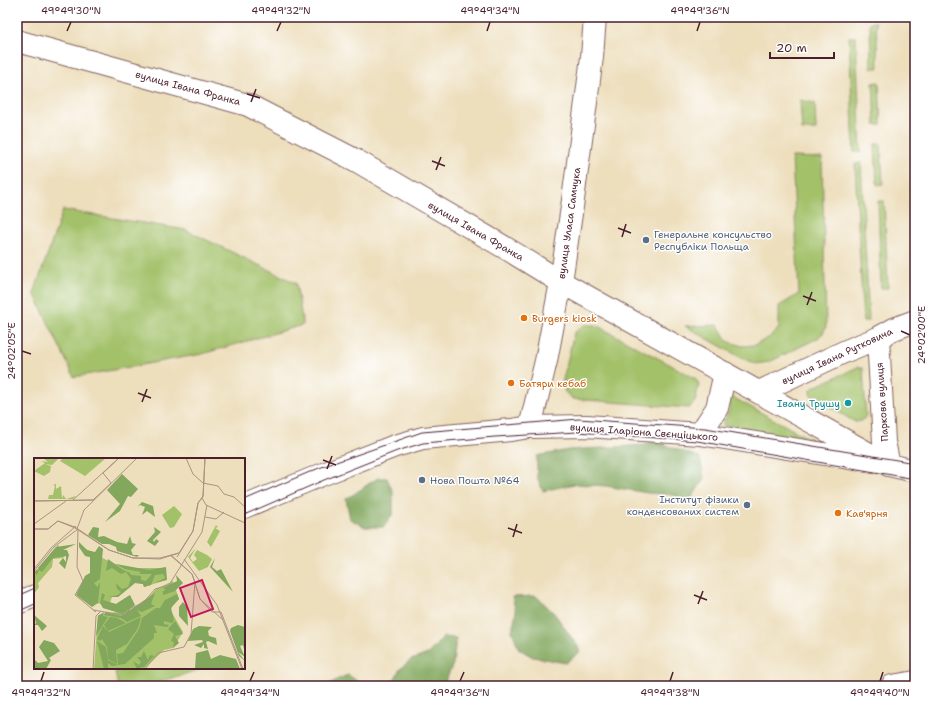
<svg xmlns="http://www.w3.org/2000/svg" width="932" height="703" viewBox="0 0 932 703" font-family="'Shantell Sans',sans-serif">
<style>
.green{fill:#a3c169;stroke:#76704a}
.forest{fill:#82a75d;stroke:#666344}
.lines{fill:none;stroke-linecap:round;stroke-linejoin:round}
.street-casing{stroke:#83625e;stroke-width:24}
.secondary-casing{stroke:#83625e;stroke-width:24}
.street{stroke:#fff;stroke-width:22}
.secondary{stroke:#fff;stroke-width:22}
.tram{stroke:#4a1f2b;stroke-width:1}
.ticks{fill:none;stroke:#4a1f2b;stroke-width:1.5}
.service-dot{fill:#5c6f8a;stroke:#fff;stroke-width:1.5}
.food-dot{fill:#e8710a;stroke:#fff;stroke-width:1.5}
.culture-dot{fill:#0f9aa8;stroke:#fff;stroke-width:1.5}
.labels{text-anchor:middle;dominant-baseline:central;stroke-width:3;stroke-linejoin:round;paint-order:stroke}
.street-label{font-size:10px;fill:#4a1f2b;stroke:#fff}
.service-label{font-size:10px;fill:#4e5e75;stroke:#fff;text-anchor:start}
.food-label{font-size:10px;fill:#c56008;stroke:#fff;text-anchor:start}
.culture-label{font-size:10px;fill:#0d838f;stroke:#fff;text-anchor:end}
.inset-road{fill:none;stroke:#ac9282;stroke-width:1}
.view{fill:#c2185b;fill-opacity:0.15;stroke:#c2185b;stroke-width:2}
.inset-edge{fill:none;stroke:#4a1f2b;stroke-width:2}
.neatline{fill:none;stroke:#4a1f2b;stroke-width:1.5}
.ticks-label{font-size:10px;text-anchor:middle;fill:#4a1f2b}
</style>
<rect width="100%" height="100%" fill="#fff"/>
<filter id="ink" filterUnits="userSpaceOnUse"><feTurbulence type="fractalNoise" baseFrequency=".025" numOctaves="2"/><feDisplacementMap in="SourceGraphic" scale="8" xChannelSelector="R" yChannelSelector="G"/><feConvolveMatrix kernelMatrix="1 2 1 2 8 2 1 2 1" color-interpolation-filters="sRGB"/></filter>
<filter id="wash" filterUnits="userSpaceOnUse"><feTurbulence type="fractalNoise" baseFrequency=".012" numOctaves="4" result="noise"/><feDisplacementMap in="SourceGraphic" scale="16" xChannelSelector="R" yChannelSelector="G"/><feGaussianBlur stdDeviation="0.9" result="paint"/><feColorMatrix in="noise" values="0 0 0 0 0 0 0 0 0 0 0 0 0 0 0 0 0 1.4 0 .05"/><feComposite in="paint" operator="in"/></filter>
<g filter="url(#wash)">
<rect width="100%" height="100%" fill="#eddebc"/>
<path class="green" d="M 870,22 L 876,22 L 878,68 L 871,68 Z
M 849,37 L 856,37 L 861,152 L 854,152 Z
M 879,82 L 881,125 L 875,125 L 873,83 Z
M 800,100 L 815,103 L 816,130 L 802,130 Z
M 875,144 L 881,144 L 883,184 L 877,185 Z
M 792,157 L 822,158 L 826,327 L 823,333 L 818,338 L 769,362 L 756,364 L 740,357 L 685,326 L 718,325 L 727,341 L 742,346 L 755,345 L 770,337 L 779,328 L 779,306 L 799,294 Z
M 861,163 L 869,321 L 863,321 L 855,164 Z
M 878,201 L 884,201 L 888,288 L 881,288 Z
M 63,210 L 186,230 L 296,283 L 303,325 L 202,354 L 74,377 L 34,293 Z
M 584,325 L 596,325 L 695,378 L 699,384 L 695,402 L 689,408 L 573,399 L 565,392 L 562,384 L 574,333 Z
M 858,367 L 863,368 L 866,416 L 862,421 L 855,422 L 810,395 L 811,390 L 814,387 Z
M 732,397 L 812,440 L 722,425 L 729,411 Z
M 129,668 L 204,668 L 146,686 L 118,686 L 115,672 Z"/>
<path class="forest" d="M 651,441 L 674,448 L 700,458 L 704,479 L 689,502 L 674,495 L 648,493 L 606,486 L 574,484 L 543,491 L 537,477 L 537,456 L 569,450 L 645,445 Z
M 378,478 L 387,478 L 393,492 L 393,514 L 384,527 L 365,527 L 350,519 L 346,499 C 357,493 367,484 378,478 Z
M 536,596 L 554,613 L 581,651 L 566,663 L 533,657 L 519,649 L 512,631 L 516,612 L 512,597 Z
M 443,637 L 456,638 L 453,664 L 443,686 L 398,686 L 394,680 L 400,669 L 411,660 L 428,654 Z
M 348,675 L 359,682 L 359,686 L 325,686 L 338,679 Z"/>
</g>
<g filter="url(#ink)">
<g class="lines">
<defs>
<path id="street" d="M 561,282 L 573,200 L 592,57 L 595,17
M 878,338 L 884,442 L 889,465
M 759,392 L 846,351 L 878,338 L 894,329 L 915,321"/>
<path id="secondary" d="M 17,41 L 248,105 L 357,161 L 509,250 L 561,282 L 889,465 L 915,471
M 530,427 L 546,361 L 561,282
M 700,434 L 717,408 L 725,373
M 244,507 L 321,475 L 395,446 L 423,438 L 511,430 L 530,427 L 587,426 L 700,434 L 874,462
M 17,603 L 35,596
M 892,686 L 915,682"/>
</defs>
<use href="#street" class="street-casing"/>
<use href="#secondary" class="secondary-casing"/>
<use href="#street" class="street"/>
<use href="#secondary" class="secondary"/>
<path class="tram" d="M 244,500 L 319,468 L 422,432 L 579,419 L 705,428 L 915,463
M 244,515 L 324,480 L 397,451 L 423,443 L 495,437 L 577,432 L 697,441 L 915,479
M 17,596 L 35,588
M 17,612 L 35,604"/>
</g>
</g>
<path class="ticks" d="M 67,31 L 71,22M 277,31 L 281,22M 487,31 L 490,22M 697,31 L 700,22M 247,94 L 260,98M 251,102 L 256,89M 432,161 L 445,166M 436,170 L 441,157M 618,228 L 631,233M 622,237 L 626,224M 803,296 L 816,301M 807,305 L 812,292M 901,331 L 910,335M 22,351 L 31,354M 138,393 L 151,398M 142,402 L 147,389M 323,460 L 336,465M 327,469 L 332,456M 508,528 L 522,533M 513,537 L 517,524M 694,595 L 707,600M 698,604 L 703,591M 41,681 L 44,672M 250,681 L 254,672M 460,681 L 464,672M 670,681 L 673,672M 880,681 L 883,672"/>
<g class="service-dot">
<circle cx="646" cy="240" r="4"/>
<circle cx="422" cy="480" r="4"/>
<circle cx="747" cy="505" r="4"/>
</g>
<g class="food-dot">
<circle cx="524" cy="318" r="4"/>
<circle cx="511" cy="383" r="4"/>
<circle cx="838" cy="513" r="4"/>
</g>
<circle class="culture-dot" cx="848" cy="403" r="4"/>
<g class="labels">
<g class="street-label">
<text transform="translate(188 88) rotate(15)">вулиця Івана Франка</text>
<text transform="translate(569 223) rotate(-82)">вулиця Уласа Самчука</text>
<text transform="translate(476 231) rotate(30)">вулиця Івана Франка</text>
<text transform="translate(837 356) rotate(-25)">вулиця Івана Рутковича</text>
<text transform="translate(882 402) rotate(-94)">Паркова вулиця</text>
<text transform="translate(644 432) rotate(4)">вулиця Іларіона Свєнціцького</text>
</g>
<g class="service-label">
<text x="654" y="234">Генеральне консульство<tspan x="654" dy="12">Республіки Польща</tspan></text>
<text x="430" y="480">Нова Пошта №64</text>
<text x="739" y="499" text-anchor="end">Інститут фізики<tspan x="739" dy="12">конденсованих систем</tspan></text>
</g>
<g class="food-label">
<text x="532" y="318">Burgers kiosk</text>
<text x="519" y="383">Батяри кебаб</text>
<text x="846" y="513">Кав'ярня</text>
</g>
<g class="culture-label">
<text x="840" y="403">Івану Трушу</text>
</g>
</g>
<g transform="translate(34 458)">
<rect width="211" height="211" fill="#eddebc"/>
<path d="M 9,0 L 25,0 L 18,7 L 11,6 L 17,8 L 16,14 L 10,18 L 0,13 L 11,5 L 7,3 L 14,4 ZM 29,0 L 72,0 L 51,18 L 26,3 ZM 22,26 L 22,31 L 27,28 L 28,41 L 29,37 L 32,41 L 42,38 L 39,41 L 14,41 L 15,37 L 19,37 L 21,28 L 19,27 ZM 140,48 L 148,56 L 140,69 L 136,70 L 128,57 ZM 182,67 L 184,69 L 181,70 L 186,73 L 177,89 L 173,84 ZM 24,87 L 32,97 L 29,100 L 19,101 L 18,109 L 4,125 L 5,129 L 0,136 L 0,115 ZM 50,90 L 78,105 L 96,110 L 131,110 L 132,122 L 110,129 L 109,126 L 101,125 L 84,139 L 78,139 L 76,145 L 82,146 L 96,137 L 89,156 L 69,150 L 69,146 L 62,145 L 58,149 L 50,124 L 51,118 L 56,115 L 56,99 L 52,98 ZM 162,90 L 156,100 L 159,104 L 163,101 L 160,97 L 163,92 L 173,97 L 178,101 L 174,109 L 165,113 L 154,99 ZM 139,123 L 145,141 L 138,147 L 137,153 L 149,174 L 139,190 L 130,192 L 110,211 L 60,211 L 64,157 L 97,152 L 109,146 L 122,131 Z" fill="#a3c169"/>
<path d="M 88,16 L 104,31 L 97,39 L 94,38 L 86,53 L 71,64 L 86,46 L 73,32 ZM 108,44 L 119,48 L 121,59 L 113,53 L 108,57 L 111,49 L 106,47 L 103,49 ZM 59,69 L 65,70 L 64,79 L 70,78 L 83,84 L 93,86 L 96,78 L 98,85 L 102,86 L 97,92 L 99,97 L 105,97 L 103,99 L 83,93 L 82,89 L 75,86 L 68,86 L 54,77 ZM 120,69 L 127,74 L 119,82 L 120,84 L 122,81 L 125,83 L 121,88 L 113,83 L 121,74 ZM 45,84 L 53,92 L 61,94 L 65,88 L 69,91 L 66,121 L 60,125 L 63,129 L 66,124 L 64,145 L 58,149 L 42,137 L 51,118 L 56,115 L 56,99 L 51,98 L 45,89 ZM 42,86 L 29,92 L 33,92 L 35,97 L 31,111 L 25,105 L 29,100 L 32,104 L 32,98 L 19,100 L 8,114 L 5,112 L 3,117 L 1,115 L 0,122 L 0,115 L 2,112 L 5,112 L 4,110 L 22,89 ZM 181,100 L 178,109 L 183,113 L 187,111 L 199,134 L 176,109 ZM 74,101 L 89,112 L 96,115 L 97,117 L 107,118 L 107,122 L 112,123 L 118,116 L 105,116 L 107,114 L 91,111 L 82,106 L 115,112 L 132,109 L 133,122 L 121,125 L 131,120 L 129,116 L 121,117 L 117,127 L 110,129 L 109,126 L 101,125 L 84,139 L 75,139 L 84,137 L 87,134 L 83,131 L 82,125 L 88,131 L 94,129 L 97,121 L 92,114 L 87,116 L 78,110 L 72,113 ZM 142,117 L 149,125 L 141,133 L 129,137 L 129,133 L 132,132 L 129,130 L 143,123 ZM 68,135 L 71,137 L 69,142 L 82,146 L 96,137 L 101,147 L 89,156 L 69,150 L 66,145 ZM 121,135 L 117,146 L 121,148 L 108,154 L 103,152 L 107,158 L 93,164 L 87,160 L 70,157 L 71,154 L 87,158 ZM 143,136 L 145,141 L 137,150 L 140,162 L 138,165 L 130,163 L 130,166 L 135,167 L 133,169 L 120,167 L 123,175 L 120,175 L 120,180 L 91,206 L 84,207 L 83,196 L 89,195 L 105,171 L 108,160 L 122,150 L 126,150 L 131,142 ZM 149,144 L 153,149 L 154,168 L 145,158 L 145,149 ZM 70,154 L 69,158 L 74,159 L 62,178 L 64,158 ZM 0,157 L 13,168 L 8,173 L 4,167 L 0,167 L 2,165 ZM 76,159 L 83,160 L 92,165 L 74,173 L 70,167 ZM 107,159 L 104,170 L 93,186 L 82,192 L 83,206 L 74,201 L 73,189 L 68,181 L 66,183 L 63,181 L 69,168 L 75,174 ZM 141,163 L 149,176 L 141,178 L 145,185 L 139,190 L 140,184 L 137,183 L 140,176 L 134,171 ZM 204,167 L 211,169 L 211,183 L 203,177 L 211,183 L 211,194 L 209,187 L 206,188 L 211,199 L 204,194 L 211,203 L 205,198 L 196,173 L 197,170 ZM 165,168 L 178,169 L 174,173 L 175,178 L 182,180 L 183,187 L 174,183 L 172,184 L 174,191 L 170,190 L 170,186 L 167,190 L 160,187 L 169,184 L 168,182 L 154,183 L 159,171 ZM 10,182 L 20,185 L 26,193 L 15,200 L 17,202 L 12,211 L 0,211 L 0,201 L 4,205 L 14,203 L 5,189 ZM 63,183 L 72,189 L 74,202 L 84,207 L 78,208 L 74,205 L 74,211 L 70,211 ZM 174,192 L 177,201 L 186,197 L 202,201 L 206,211 L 161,211 L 162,195 ZM 110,193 L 114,202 L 116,197 L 120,198 L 110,209 L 106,209 L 108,211 L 103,211 L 99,203 L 105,207 L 107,204 L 103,199 L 107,199 Z" fill="#82a75d"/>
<path class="inset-road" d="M 152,0 L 159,16 L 169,25M 169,25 L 184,28 L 190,36 L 200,39 L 211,49M 168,40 L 172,47 L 211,65M 39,42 L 85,0M 0,43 L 59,42M 0,43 L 59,42 L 77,25 L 69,15 L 85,0M 171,59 L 182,61 L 190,54M 0,66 L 32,43M 0,71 L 14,71 L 24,63 L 41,69 L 75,92 L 99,100 L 126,100 L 145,95 L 159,73 L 164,45 L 169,38 L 171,0M 0,71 L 14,71 L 24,63 L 41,70 L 75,92 L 99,100 L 126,101 L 145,95M 43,71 L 50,52 L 103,0M 44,71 L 43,109 L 49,123 L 41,137 L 62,154M 136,97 L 158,116 L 166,141 L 178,154 L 187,154 L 209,211M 143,99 L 159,73 L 164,45 L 169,39 L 171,0M 150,101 L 183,147 L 208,211M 0,111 L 17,90 L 42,68M 0,113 L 20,89 L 44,71M 162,129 L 166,141 L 189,162M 59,152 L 90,157 L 97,150 L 109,145 L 121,131 L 135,127 L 168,74 L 173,47M 59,211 L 62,158 L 67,153M 111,211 L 124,195 L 150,189 L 157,176 L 161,124 L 158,116 L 137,97"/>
<path class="view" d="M 168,122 L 179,151 L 157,159 L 146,130 Z"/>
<rect width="211" height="211" class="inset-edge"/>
</g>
<rect width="932" height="703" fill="none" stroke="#fff" stroke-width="44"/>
<path d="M770 52v6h64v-6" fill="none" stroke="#4a1f2b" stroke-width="2"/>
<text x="776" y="52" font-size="12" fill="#4a1f2b" stroke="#ffffff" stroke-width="3" paint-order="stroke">20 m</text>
<rect x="22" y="22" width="888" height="659" class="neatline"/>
<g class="ticks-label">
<text x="71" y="14">49°49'30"N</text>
<text x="281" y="14">49°49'32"N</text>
<text x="490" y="14">49°49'34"N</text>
<text x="700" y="14">49°49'36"N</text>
<text transform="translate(921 335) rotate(-90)" y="4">24°02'00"E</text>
<text transform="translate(11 351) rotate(-90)" y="4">24°02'05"E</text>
<text x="41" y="696">49°49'32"N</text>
<text x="250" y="696">49°49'34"N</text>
<text x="460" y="696">49°49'36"N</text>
<text x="670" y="696">49°49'38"N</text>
<text x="880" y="696">49°49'40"N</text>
</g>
</svg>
